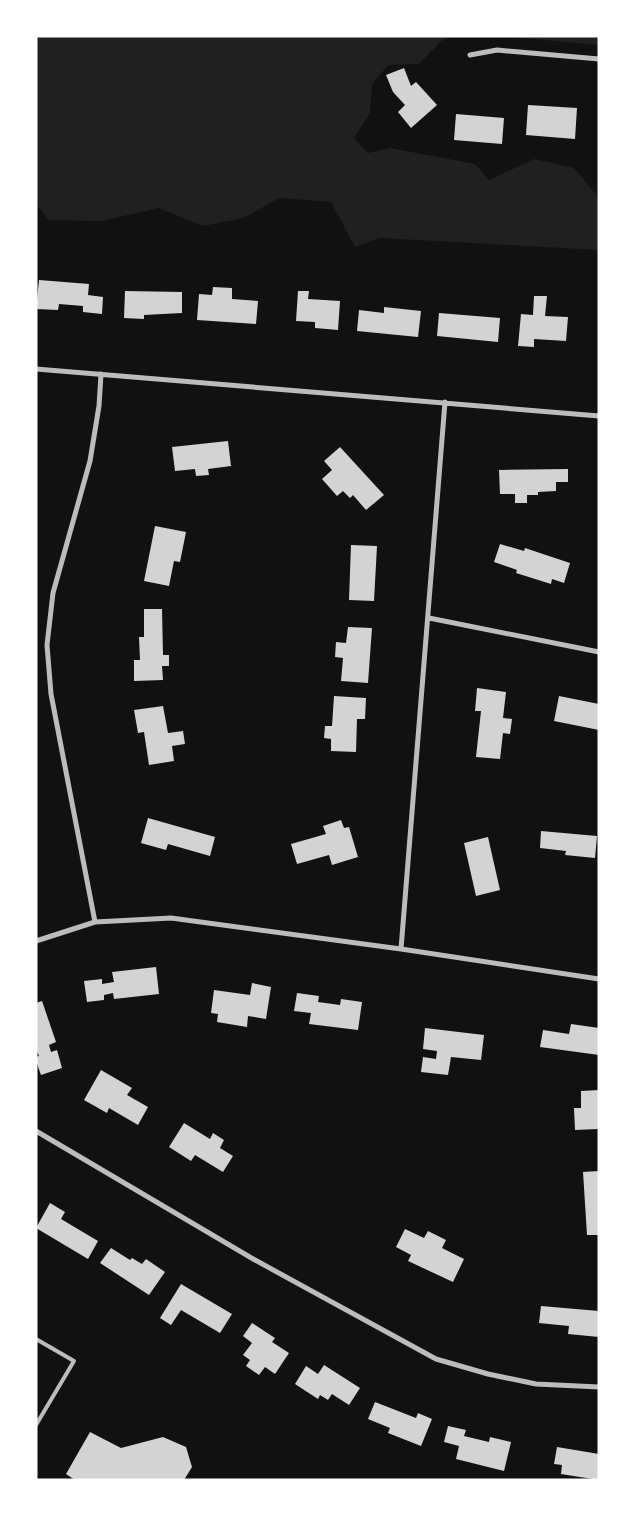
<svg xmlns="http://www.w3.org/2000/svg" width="635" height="1516" viewBox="0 0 635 1516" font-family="'Varela Round',sans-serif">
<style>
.green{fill:#202020}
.building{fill:#d3d3d3}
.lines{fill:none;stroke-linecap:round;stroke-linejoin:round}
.service{stroke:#bcbcbc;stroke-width:4}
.minor{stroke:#bcbcbc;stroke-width:5}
</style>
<rect width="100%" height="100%" fill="#111"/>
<path class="green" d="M 36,36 L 451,36 L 441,41 L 419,64 L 388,65 L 372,84 L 370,113 L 354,138 L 368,153 L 390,148 L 475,164 L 489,180 L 534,159 L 574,168 L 599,198 L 599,250 L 380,238 L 355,247 L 331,202 L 279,198 L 244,218 L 203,226 L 159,208 L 101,221 L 49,220 L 36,204 Z
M 508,36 L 599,36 L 599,45 L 511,37 Z"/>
<path class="building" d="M 404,68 L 411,86 L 416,82 L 437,105 L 411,128 L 398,112 L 405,105 L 393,92 L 386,75 Z
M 528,105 L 577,108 L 575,139 L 526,135 Z
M 456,114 L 504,118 L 502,144 L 454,140 Z
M 39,280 L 89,284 L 88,295 L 103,297 L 102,314 L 83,312 L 83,306 L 59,304 L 58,310 L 36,309 Z
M 213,287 L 232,288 L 232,299 L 258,301 L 256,324 L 197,320 L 199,294 L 212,295 Z
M 125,291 L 182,292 L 182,313 L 144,315 L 144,319 L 124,318 Z
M 298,291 L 309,291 L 308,299 L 340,301 L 338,330 L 315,328 L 315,322 L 296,321 Z
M 534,296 L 547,296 L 545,316 L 568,317 L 566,341 L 534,339 L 534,347 L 518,346 L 521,314 L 533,315 Z
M 384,307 L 421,311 L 418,337 L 357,331 L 359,310 L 384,313 Z
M 439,313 L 500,318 L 498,342 L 437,336 Z
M 228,441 L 231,466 L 208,469 L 209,475 L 196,476 L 195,469 L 175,471 L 172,447 Z
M 340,447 L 384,495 L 366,510 L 353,495 L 350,498 L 343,491 L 337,496 L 322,479 L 332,470 L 324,461 Z
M 568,469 L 568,482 L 556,482 L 556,491 L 538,492 L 538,495 L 527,495 L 527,503 L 515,503 L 515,494 L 500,494 L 499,470 Z
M 155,526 L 186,532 L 180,562 L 174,561 L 169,586 L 144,581 Z
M 500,544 L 524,551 L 525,548 L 570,563 L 564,583 L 552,579 L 551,584 L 516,573 L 517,570 L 494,562 Z
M 351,545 L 377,546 L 374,601 L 349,600 Z
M 144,609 L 162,609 L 163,655 L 169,655 L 169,666 L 162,666 L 163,680 L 134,681 L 134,660 L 140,660 L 139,637 L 144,637 Z
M 348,627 L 372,628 L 368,683 L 341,681 L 343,658 L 335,657 L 336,642 L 346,643 Z
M 477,688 L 506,692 L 503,718 L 512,719 L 510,734 L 503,733 L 500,759 L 476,757 L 481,711 L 475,711 Z
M 334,696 L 366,698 L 365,719 L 357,719 L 356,752 L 331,751 L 331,739 L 324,738 L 325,726 L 332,726 Z
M 559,696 L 599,704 L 599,730 L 554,721 Z
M 163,706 L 168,733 L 183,731 L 185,744 L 172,746 L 174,761 L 149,765 L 144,732 L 138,733 L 134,710 Z
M 148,818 L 215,837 L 210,856 L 168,844 L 166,850 L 141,843 Z
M 341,820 L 344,828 L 349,827 L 358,857 L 332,865 L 329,855 L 297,864 L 291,844 L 326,834 L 323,826 Z
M 541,831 L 597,836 L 595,858 L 565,855 L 566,851 L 540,848 Z
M 488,837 L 500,890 L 476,896 L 464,843 Z
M 156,967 L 159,994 L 114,999 L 113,993 L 104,995 L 104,1000 L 87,1002 L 84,981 L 102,979 L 102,984 L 114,982 L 112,972 Z
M 252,983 L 271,987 L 266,1019 L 248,1016 L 247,1027 L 217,1022 L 218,1014 L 211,1013 L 214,990 L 250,995 Z
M 297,993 L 319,996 L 318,1002 L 340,1005 L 341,999 L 362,1002 L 358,1030 L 309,1024 L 311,1013 L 294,1011 Z
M 42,1001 L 56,1042 L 49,1045 L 51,1052 L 57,1050 L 62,1068 L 41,1075 L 36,1061 L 36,1057 L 39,1056 L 36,1049 L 36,1003 Z
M 571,1024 L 599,1028 L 599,1055 L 540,1047 L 543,1030 L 569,1034 Z
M 425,1028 L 484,1035 L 481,1060 L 451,1057 L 448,1075 L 421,1072 L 423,1057 L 436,1059 L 437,1051 L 423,1049 Z
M 101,1070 L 132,1088 L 127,1095 L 148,1107 L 138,1125 L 109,1108 L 107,1113 L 84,1100 Z
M 599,1090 L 598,1129 L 575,1130 L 574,1108 L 581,1108 L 581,1091 Z
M 184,1123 L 210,1139 L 213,1133 L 224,1140 L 220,1148 L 233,1156 L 223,1172 L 195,1155 L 191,1161 L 169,1147 Z
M 599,1171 L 599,1235 L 587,1235 L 583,1172 Z
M 50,1203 L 65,1212 L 61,1219 L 98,1241 L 88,1259 L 36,1228 Z
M 405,1229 L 424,1238 L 428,1231 L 446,1240 L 442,1248 L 464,1259 L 453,1282 L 408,1261 L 411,1255 L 396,1247 Z
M 111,1248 L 130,1260 L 132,1258 L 142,1264 L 146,1259 L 165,1272 L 149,1295 L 100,1263 Z
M 181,1284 L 232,1314 L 220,1333 L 181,1310 L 171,1325 L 160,1318 Z
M 541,1306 L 599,1311 L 599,1337 L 568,1334 L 569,1326 L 539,1323 Z
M 252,1323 L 275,1338 L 272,1342 L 289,1353 L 275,1374 L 265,1367 L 259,1375 L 246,1366 L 250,1360 L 243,1355 L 252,1343 L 243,1336 Z
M 324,1365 L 360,1388 L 349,1405 L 332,1394 L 328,1400 L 320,1395 L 318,1399 L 295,1384 L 306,1366 L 318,1374 Z
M 375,1402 L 416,1418 L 418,1413 L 432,1419 L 421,1446 L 388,1433 L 390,1428 L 368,1419 Z
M 448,1426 L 466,1430 L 464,1436 L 489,1442 L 490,1437 L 511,1442 L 504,1471 L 456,1459 L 459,1446 L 444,1442 Z
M 90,1432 L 121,1448 L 163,1437 L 186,1447 L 192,1467 L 184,1480 L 75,1480 L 66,1474 Z
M 557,1447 L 599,1454 L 599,1480 L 561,1474 L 562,1465 L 554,1464 Z"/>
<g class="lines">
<path class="service" d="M 36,1339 L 74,1361 L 36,1425"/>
<path class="minor" d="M 470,55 L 497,50 L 599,59
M 36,369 L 599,416
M 429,618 L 599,652
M 95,922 L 51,694 L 47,645 L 53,593 L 90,461 L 99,406 L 101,374
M 36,941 L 95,922 L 171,918 L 401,949 L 599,979
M 401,949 L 445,402
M 36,1131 L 255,1260 L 436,1359 L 488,1374 L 536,1384 L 599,1387"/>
</g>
<rect width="635" height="1516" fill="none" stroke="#ffffff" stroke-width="75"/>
</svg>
